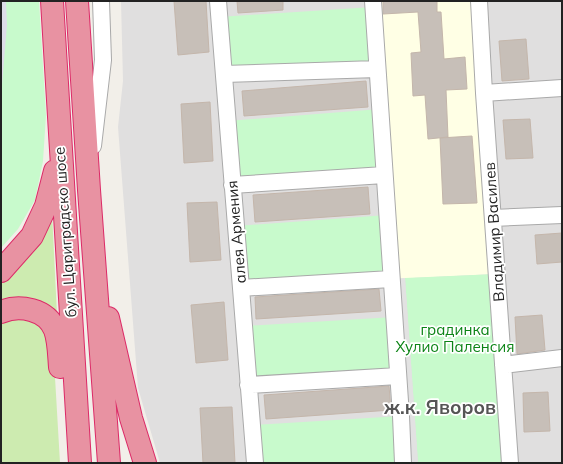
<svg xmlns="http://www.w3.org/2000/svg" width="563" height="464" viewBox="0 0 563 464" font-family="Mulish,sans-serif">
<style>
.residential{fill:#e0dfdf}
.education{fill:#ffffe5}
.grass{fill:#cdebb0}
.park{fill:#c8facc}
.parking{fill:#e2e2e2}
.plaza{fill:#dddde8}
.building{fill:#c7bfb8;stroke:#c4b6ab}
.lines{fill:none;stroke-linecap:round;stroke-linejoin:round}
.street-casing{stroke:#a9a9a9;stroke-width:18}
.highway-casing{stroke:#dc2a67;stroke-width:24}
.street{stroke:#fff;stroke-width:16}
.highway{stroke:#e892a2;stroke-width:22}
.labels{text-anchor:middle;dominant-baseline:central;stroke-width:3.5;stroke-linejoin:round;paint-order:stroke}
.street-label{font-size:15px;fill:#222;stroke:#fff}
.park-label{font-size:15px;fill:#0c8416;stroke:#fff}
.district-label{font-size:19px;font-weight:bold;fill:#555;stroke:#fff}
</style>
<rect width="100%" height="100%" fill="#f2efe9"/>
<path class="residential" d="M 121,1 L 562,1 L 562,463 L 160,463 L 138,388 L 118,127 L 123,81 Z"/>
<path class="education" d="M 373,1 L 479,1 L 496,274 L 391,279 Z"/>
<path class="grass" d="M 52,213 L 57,314 L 1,302 L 1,285 Z
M 14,317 L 40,322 L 53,343 L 60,463 L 1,463 L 1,323 Z"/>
<path class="park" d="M 1,1 L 39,1 L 46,115 L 43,161 L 35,200 L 18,229 L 1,248 Z
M 373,7 L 377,69 L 224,74 L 219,17 Z
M 380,109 L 384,175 L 232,185 L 227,121 Z
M 387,215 L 391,279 L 241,288 L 236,226 Z
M 496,274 L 510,463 L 418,463 L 405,278 Z
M 394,317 L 398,376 L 248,385 L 244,326 Z
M 401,416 L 403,463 L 255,463 L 252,425 Z"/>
<path class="parking" d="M 405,278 L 418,463 L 403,463 L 391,279 Z"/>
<path class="plaza" d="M 1,1 L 6,1 L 7,25 L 1,97 Z"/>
<path class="building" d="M 174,1 L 206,1 L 209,52 L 178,55 Z
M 237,1 L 283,1 L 283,10 L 238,13 Z
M 383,1 L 437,1 L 437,12 L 441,12 L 444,59 L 465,57 L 467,89 L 446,90 L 448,137 L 428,139 L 425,95 L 413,96 L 411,53 L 421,52 L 418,12 L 383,14 Z
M 526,39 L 529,79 L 502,81 L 499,41 Z
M 366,81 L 368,107 L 244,116 L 242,91 Z
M 210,102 L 213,161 L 184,163 L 181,104 Z
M 530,119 L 533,158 L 506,159 L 503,120 Z
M 472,136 L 477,203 L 443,204 L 440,138 Z
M 368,187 L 370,214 L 255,222 L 253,195 Z
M 217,202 L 221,260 L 190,262 L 187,203 Z
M 562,233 L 562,262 L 537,264 L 535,235 Z
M 379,289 L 381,311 L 256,319 L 255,297 Z
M 224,302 L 228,360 L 196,363 L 191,305 Z
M 542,315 L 545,350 L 517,354 L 515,317 Z
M 389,386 L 391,410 L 266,419 L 264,395 Z
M 548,392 L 550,431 L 524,432 L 523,393 Z
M 232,407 L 235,463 L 203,463 L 200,408 Z"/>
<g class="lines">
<defs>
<path id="street" d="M 218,1 L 255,463
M 373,1 L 401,416 L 403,463
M 479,1 L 484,93 L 510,463
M 224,74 L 377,69
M 484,93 L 562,88
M 93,146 L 103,60 L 101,1
M 232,185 L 384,175
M 493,218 L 562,215
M 241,288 L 391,279
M 503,365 L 562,358
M 248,385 L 398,376"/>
<path id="highway" d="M 52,1 L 80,463
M 77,1 L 89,190 L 109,463
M 1,271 L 32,236 L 46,206 L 55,171
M 1,312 C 19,304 47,309 55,330 C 59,341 59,355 60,367
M 108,318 L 131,418 L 145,463"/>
</defs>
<use href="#street" class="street-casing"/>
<use href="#highway" class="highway-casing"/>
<use href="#street" class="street"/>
<use href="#highway" class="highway"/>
</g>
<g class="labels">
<g class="street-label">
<text transform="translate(65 232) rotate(-94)">бул. Цариградско шосе</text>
<text transform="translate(236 232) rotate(-95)">алея Армения</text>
<text transform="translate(494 232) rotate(-94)">Владимир Василев</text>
</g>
<g class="park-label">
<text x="455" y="329">градинка<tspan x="455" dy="17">Хулио Паленсия</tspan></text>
</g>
<g class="district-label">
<text x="440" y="407">ж.к. Яворов</text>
</g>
</g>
<rect width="563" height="464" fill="none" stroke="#222222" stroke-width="4"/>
</svg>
